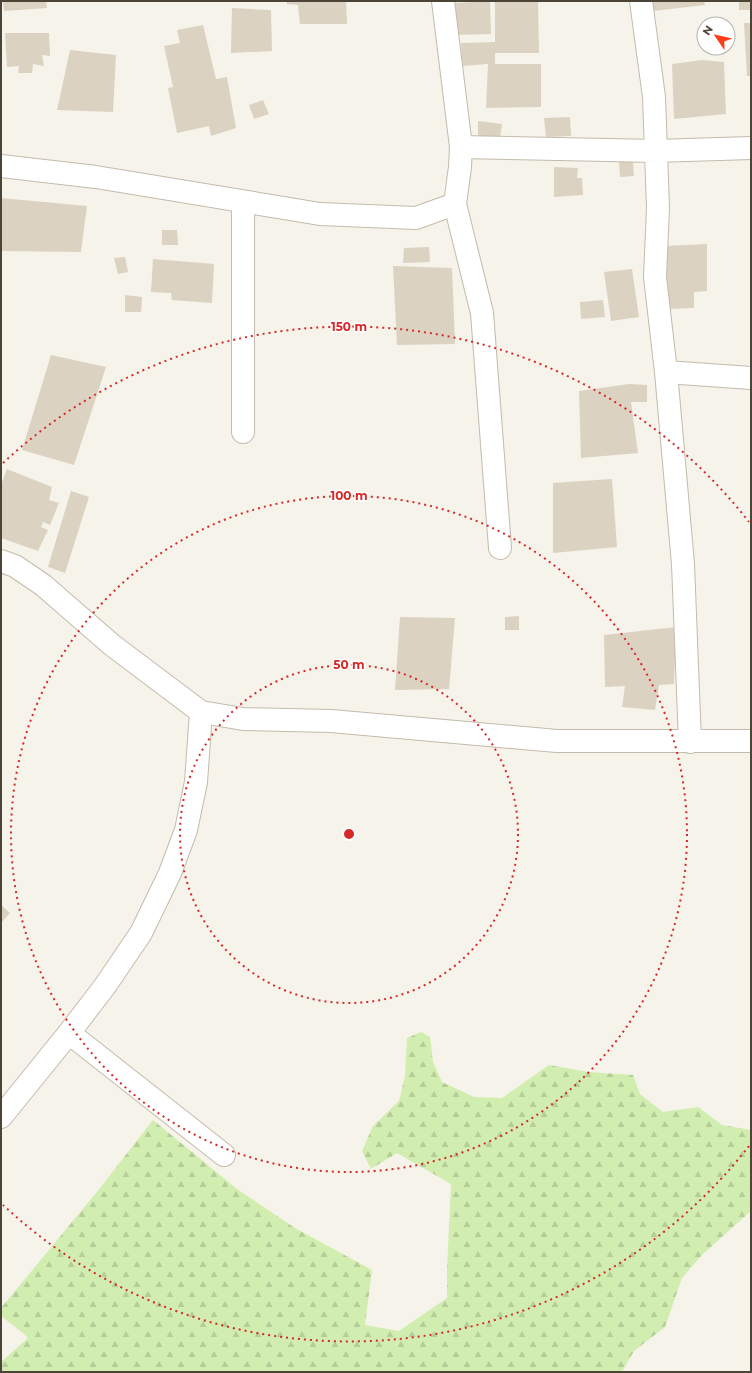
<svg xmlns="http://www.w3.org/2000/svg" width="752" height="1373" viewBox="0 0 752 1373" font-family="Montserrat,sans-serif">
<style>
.forest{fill:url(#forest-firs)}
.building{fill:#dcd2c1}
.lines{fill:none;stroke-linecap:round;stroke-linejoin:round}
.street-casing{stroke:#c3bbac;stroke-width:24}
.street{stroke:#fff;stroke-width:22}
.ring{fill:none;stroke:#d62828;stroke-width:2;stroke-dasharray:2 4}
.centre{fill:#d62828;stroke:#fff;stroke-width:2}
.ring-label{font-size:12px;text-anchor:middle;font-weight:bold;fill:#d62828;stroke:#fff;stroke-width:3;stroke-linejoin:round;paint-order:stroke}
</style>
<defs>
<pattern id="forest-firs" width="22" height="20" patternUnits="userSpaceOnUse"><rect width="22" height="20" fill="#d1eeb0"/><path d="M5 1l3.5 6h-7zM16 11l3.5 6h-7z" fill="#b5cd98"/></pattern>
</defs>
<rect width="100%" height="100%" fill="#f6f3ea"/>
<path class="forest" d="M 421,1032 L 430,1037 L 433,1062 L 442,1082 L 474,1097 L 502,1098 L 549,1065 L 589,1072 L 633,1075 L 640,1094 L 663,1112 L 698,1107 L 722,1125 L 751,1130 L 751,1211 L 702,1255 L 682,1278 L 665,1327 L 634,1351 L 622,1372 L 1,1372 L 1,1362 L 28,1338 L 24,1334 L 1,1316 L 1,1308 L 96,1193 L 153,1120 L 237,1189 L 295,1228 L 372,1270 L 365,1325 L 399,1331 L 447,1298 L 447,1269 L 451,1184 L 397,1153 L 371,1169 L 362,1151 L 373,1126 L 399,1101 L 405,1076 L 407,1038 Z"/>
<path class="building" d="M 3,1 L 46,1 L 47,8 L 4,11 Z
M 287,1 L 346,1 L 347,24 L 300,24 L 298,5 L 287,4 Z
M 490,1 L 491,34 L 456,35 L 455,3 Z
M 495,1 L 538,1 L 539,53 L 495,53 L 495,64 L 541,64 L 541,107 L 486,108 L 488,64 L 462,66 L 461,43 L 495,42 Z
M 652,1 L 704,1 L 705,5 L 653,11 Z
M 739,1 L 751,1 L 751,10 L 739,10 Z
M 232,8 L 271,10 L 272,51 L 231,53 Z
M 744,23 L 751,23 L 751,76 L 747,76 Z
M 203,25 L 216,79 L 227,77 L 236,128 L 211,136 L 209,126 L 177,133 L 168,88 L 173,87 L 164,46 L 180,43 L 177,30 Z
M 5,33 L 49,33 L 50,56 L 42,55 L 44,66 L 33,64 L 32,73 L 18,73 L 19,66 L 7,67 Z
M 70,50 L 116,55 L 113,112 L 57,110 Z
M 702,60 L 724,62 L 726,114 L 674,119 L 672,64 Z
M 263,100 L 269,114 L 254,119 L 249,105 Z
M 570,117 L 571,136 L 546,137 L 544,118 Z
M 478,121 L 502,124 L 500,138 L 478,137 Z
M 619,162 L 633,162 L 634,176 L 620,177 Z
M 554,167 L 578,168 L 577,178 L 582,178 L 583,195 L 554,197 Z
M 1,198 L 87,206 L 81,252 L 1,251 Z
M 162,230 L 177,230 L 178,245 L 162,245 Z
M 707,244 L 707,291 L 694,292 L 694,308 L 667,309 L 664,246 Z
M 429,247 L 430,262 L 403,263 L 404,248 Z
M 125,257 L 128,272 L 118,274 L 114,258 Z
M 153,259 L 214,264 L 212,303 L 172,300 L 171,293 L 151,292 Z
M 393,266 L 452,268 L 455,344 L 397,345 Z
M 632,269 L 639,317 L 611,321 L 604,272 Z
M 125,295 L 142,297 L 141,312 L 125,312 Z
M 603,300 L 605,317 L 581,319 L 580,302 Z
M 51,355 L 106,367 L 74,465 L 22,450 Z
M 629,384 L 647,385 L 647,402 L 631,402 L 638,453 L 581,458 L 579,391 Z
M 7,469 L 52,487 L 49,500 L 59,503 L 50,525 L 43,522 L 41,527 L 48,530 L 38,551 L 1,538 L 1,485 Z
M 612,479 L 617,547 L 553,553 L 553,483 Z
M 71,491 L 89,497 L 65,573 L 48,567 Z
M 519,616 L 519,630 L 505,630 L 505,617 Z
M 400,617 L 455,618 L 449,689 L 395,690 Z
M 676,627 L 674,684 L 659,685 L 655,710 L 622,707 L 625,686 L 605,687 L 604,635 Z
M 1,905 L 10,913 L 1,923 Z"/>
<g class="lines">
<defs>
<path id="street" d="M 641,1 L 654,97 L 658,208 L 655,277 L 666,372 L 683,564 L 690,742
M 461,147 L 656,151 L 751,148
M 1,166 L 96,177 L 320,214 L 416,218 L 455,204 L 460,167 L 461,147 L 443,1
M 455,204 L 482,313 L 500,548
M 666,372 L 751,378
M 243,432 L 243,202
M 1,561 L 15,566 L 43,585 L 112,645 L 201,712 L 243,719 L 331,721 L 557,741 L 751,741
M 69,1033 L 224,1155
M 1,1117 L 69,1033 L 105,986 L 141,933 L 170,873 L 186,830 L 196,782 L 201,712"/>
</defs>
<use href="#street" class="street-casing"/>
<use href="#street" class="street"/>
</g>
<g class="ring">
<circle cx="349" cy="834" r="169"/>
<circle cx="349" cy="834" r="338"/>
<path d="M749 1146A507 507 0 0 1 3 1205M3 463A507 507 0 0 1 749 522"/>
</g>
<circle cx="349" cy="834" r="6" class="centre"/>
<g class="ring-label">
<text x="349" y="331">150 m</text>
<text x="349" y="500">100 m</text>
<text x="349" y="669">50 m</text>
</g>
<rect width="752" height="1373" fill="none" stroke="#4b4437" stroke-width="4"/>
<g transform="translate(716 36) rotate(304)"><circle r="19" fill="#ffffff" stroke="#b7b4af"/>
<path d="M0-3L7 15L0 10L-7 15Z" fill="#ff3d19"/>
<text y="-6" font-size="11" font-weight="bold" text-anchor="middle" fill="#4b4437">N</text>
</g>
</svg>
